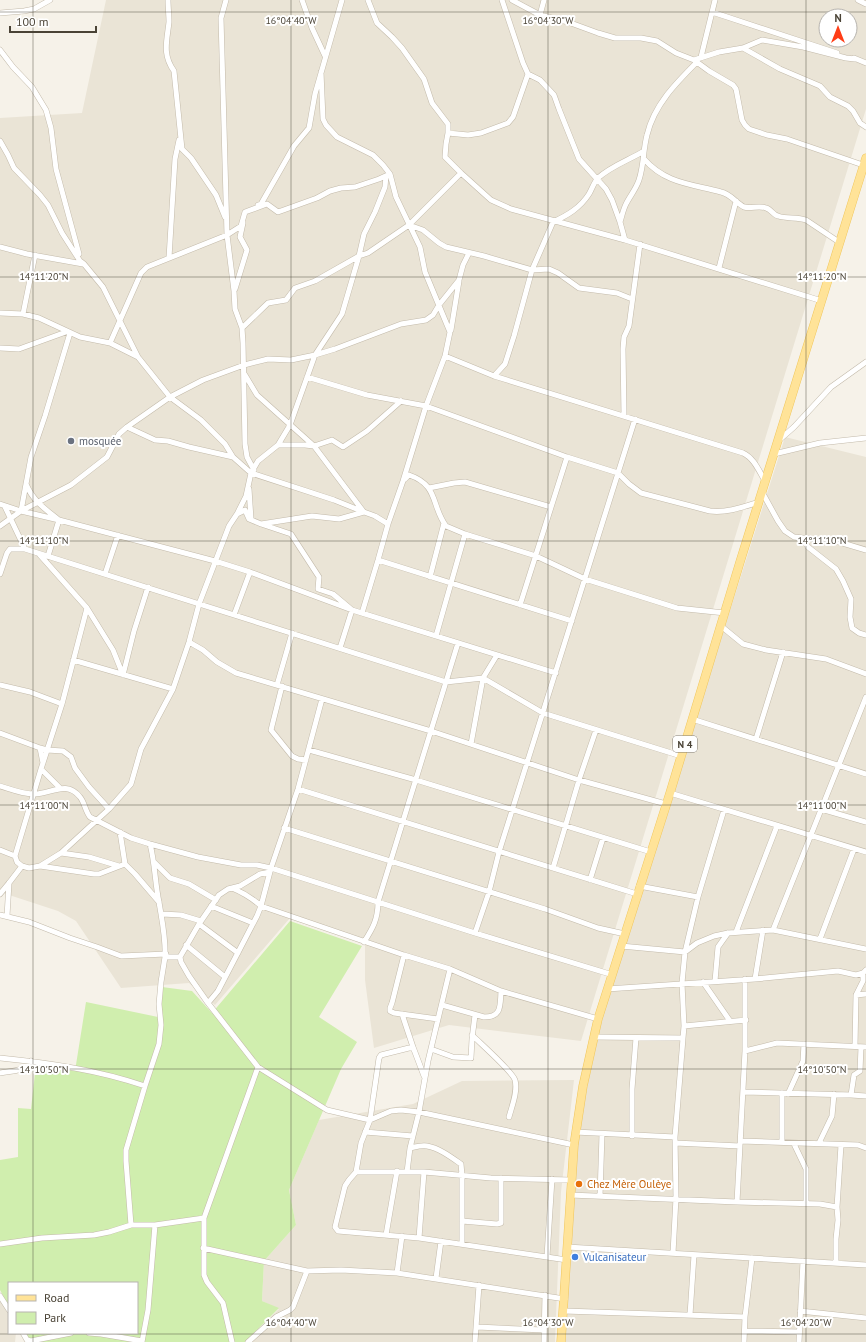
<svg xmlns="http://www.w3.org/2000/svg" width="866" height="1342" viewBox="0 0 866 1342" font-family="'PT Sans',sans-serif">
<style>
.residential{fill:#eae4d6;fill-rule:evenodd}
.green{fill:#d0eeae}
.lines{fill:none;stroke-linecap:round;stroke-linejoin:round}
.minor-casing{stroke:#c3baaa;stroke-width:6}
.primary-casing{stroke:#f0c65c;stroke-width:9}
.minor{stroke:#fff;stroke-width:5}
.primary{stroke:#ffe398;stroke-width:8}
.ticks{fill:none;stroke:#4a4336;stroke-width:1;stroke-opacity:0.45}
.worship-dot{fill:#6b7280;stroke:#fff;stroke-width:1.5}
.food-dot{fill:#e8710a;stroke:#fff;stroke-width:1.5}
.shop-dot{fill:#3f7fe0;stroke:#fff;stroke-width:1.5}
.labels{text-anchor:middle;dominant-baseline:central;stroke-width:4;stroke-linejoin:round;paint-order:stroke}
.shield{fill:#fff;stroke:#807b72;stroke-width:1}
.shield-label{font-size:10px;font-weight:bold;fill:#4a4336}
.worship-label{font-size:11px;fill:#5b616d;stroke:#fff;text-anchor:start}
.food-label{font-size:11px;fill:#c56008;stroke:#fff;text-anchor:start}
.shop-label{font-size:11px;fill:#366cbe;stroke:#fff;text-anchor:start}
.ticks-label{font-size:10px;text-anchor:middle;fill:#4a4336;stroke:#fff;stroke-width:4;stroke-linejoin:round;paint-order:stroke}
</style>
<rect width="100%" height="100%" fill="#f6f2e9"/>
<path class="residential" d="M 106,0 L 866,0 L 866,109 L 581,1041 L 449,1025 L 374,1048 L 365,980 L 365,940 L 290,918 L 215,1005 L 189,983 L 121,988 L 76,921 L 58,911 L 0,892 L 0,118 L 82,113 ZM 826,16 L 850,16 L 850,40 L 826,40 Z
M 785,437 L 866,457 L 866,1342 L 564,1342 L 573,1180 L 583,1106 L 605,1005 Z
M 574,1080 L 561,1192 L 555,1342 L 245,1342 L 279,1309 L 262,1301 L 264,1261 L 296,1225 L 289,1190 L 319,1120 L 413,1104 L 462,1081 Z
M 0,1295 L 9,1311 L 9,1333 L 16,1333 L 15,1342 L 0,1342 Z"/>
<path class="green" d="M 290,921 L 362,946 L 319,1017 L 357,1042 L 341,1069 L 289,1190 L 296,1225 L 264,1261 L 262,1301 L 279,1308 L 245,1342 L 27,1342 L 23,1333 L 137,1333 L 137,1283 L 9,1283 L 9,1307 L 0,1290 L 0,1160 L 18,1157 L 18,1108 L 31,1109 L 36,1064 L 75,1071 L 86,1002 L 158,1017 L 162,987 L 192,991 L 212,1013 Z"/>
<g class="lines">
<defs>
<path id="minor" d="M 168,0 C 168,7 169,15 169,22 C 167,41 162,54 174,71 L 182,149 L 191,158 L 216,195 L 225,217
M 226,0 L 221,18 L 227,235 L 234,291 L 235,309 L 242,328 L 243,343 L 245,444 L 247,457 L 254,470
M 302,0 L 312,28 L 325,56
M 368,0 L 377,23 L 392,37 L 402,48 L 424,79 L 432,103 L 448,124 L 448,133 L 446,144 L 445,157 L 461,173 L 491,200 L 511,209 L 625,240
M 502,0 L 523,63 L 528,74 L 540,80 L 554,95 L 559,109 L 579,159 L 606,189 L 612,200 L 620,222 L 625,240 L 822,301
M 512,0 L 540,15 L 568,22 L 598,33 L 615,38 L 641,38 L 657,41 L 676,53 L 694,60 L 709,71 L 733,85 L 736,89 L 742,120 L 745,125 L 749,129 L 767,135 L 787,139 L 863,165
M 858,0 L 866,4
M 712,12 L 837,53
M 0,13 L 24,11 L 34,9 L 50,0
M 540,15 L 544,0
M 743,48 L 780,69 L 820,86 L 830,97 L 848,106 L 853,111 L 860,123 L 866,127
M 0,50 L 13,67 L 32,87 L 46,110 L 51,128 L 56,169 L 79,254
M 701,57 L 715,0
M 854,58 L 866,63
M 694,60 L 719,52 L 743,48 L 762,40 L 803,47 L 846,58 L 855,59
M 321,72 L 323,119 L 326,125 L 337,137 L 373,155 L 383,165 L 390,174 L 396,197 L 420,247 L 425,272 L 450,332 L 445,356 L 426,406 L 403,481 L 388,524 L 378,560 L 362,613
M 448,133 L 468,135 L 481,133 L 508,123 L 513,117 L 528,74
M 0,141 L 8,155 L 14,168 L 40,195 L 48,205 L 62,233 L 80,261 L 84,264 L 103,287 L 138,357 L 170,397 L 201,420 L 225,444 L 233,457
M 644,159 C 666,184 692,184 721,192 C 731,194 736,203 744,207 C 751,209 759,205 766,208 C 771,209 773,215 778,216 C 787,219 797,217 806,220 L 839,242
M 258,205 L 261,204 L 294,146 L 309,128 L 315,94 L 342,0
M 620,222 C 622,216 623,210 626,204 C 630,196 636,189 639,180 C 644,165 643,150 647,135 C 654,105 676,83 697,62
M 409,225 L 423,230 L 439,243 L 446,247 L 484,256 L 532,270 L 549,269 L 558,273 L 579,288 L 617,293 L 632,299
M 0,247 L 27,254 L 83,264
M 169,258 L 175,159 L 179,140
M 719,268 L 736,201
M 235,289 L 247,250 L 240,237 L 243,223
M 0,313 L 23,314 L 39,318 L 80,337 L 110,343 L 138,357
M 23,314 L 35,255
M 242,328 L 268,303 L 286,300 L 295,288 L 315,281 L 359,256 L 364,234 L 375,212 L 385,187 L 386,176
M 451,330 L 459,281
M 110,343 L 141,273 L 147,267 L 227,235 L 241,226 L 245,212 L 267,204 L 278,212 L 317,198 L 330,191 L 341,188 L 355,187 L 379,179 L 390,174
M 0,348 L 19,349 L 66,332
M 445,356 L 494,376 L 743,453 C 754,458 759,471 765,481
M 245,375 L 257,395 L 314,446 L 363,511
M 494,376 L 505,364 L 514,336 L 532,270 L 553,222 C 568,215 580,208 589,194 C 592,189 594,182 598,178 C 611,166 629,160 644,151
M 307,377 L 367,395 L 426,406 L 567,457 L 618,473 L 629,484 L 641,493 L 710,511 C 727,513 743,507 759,502
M 624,416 L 623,349 L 624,337 L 629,326 L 640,244
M 127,427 L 155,440 L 168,441 L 189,447 L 233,457 L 251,473 L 334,500 L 364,512
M 778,441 L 794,427 L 831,387 L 866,362
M 278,445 L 305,445 L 314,446 L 332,440 L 343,447 L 367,431 L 401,401
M 774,454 L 820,443 L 866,438
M 405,479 L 409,475 C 439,485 431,506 446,526 L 465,534 L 536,556 L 585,579 L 677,608 L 725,613
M 26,484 C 33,501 45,509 59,520 L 48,556
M 429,488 L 454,483 L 465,482 L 551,507
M 249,489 L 251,519
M 762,492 L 778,521 L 785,531 L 794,537 L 839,542 L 866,550
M 0,504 L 21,511 L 59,520 L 215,561 L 250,572 L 352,610 L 556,673
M 5,507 L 25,549
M 21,511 L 31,457 L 45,416 L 70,333
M 237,514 L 246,496 L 251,473 L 258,461 L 278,445 L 290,425 L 315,355 L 342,314 L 359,256 L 368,253 L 409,225 L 461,173
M 261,524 L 291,534 L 319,577 L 318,589 L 333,594 L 352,610 L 340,648
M 0,526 L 21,511 L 71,485 L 107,457 L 119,434 L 127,427 L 170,397 L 203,380 L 244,365 L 268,359 L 291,360 L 315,355 L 335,349 L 401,324 L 426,320 L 433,315 L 439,305 L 459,280 L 463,265 L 469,253
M 803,539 L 808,547 L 836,569 L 843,581 L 851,599 L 850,617 L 852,628 L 859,633 L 866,635
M 39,554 L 87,608 L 113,650 L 123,675
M 378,560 L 572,621
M 0,574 L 7,553 L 10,549 L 25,549 L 446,682 L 483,678 L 543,713 L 681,756
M 105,574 L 118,535
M 430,577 L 444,523
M 520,605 L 567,457
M 87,608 L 62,704 L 41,769 L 15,856 L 17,862 L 22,866 L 29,868 L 40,866 L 94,874 L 99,874 L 125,864
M 234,615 L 250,572
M 721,626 L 743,644 L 766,650 L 826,659 L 866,674
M 436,636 L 465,534
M 189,642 L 203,650 L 217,662 L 236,673 L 431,731 L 579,780 L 666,804
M 73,660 L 173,689
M 123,675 L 134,631 L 148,587
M 0,685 L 30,692 L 62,704
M 277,685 L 292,633
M 282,686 L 271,730 L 292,756 L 298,759 L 306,760
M 692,719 L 866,774
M 0,733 L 40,748 L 47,750 L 63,751 L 71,757 L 75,768 L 89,787 L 109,809
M 756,739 L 783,652
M 471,744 L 483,678 L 497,655
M 40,748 L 43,763
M 309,750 L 416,780 L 651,852
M 41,769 L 60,788
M 0,786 C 10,789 22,794 33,794 C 50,795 66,779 80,797 C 85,803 85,811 90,817 L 131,838 L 150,844 L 198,857 L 241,865 L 257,865 L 271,868 L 475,933 L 613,975
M 298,789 L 637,894
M 670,793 L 866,852
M 821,809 L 866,822
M 284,828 L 545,909 L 598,928 L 625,934
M 120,832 L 125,864 L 135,874 L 159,902
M 150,844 C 155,863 155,883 159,902 C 162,921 166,938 165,957 L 180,957 L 181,962 L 189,976 L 208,1003 L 258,1067 L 327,1110 L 370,1120 L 391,1111 L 401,1110 L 419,1112 L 574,1145
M 0,850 L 15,856
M 61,853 L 89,857 L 119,866
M 154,862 L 170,878 L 189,884 L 216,900
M 40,866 L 61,853 L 109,809 L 131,784 L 141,749 L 173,689 L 189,642 L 199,604 L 229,526 L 237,514 L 245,510 L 249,519 L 261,524 L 312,516 L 339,519 L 364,512 L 375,516 L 388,524
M 553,868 L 579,780 L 596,730
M 590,880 L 603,838
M 639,886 L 698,897
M 232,888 C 244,893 252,898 261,906 L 404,955 L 450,969 L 501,991 L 598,1019
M 0,894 L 9,883 L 22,866
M 211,906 L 253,923
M 162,914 L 181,915 L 201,921
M 0,915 L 29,922 L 70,938 L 97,947 L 121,956 L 166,954
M 7,916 L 9,883
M 199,924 L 238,953
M 773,930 L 866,697
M 736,932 L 777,826
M 475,933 L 489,892 L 499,852 L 635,419
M 820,939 L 854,849
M 364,942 C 373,928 378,919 378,902 L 458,643
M 186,945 L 225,977
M 621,946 L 685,952 L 697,943 L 714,936 L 728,933 L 773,930 L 866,949
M 404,955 L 392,1003 L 390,1008 L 390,1011 L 394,1013 L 438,1019
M 180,957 L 199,924 L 219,895 L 228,889 L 240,886 L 260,874 L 270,872
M 755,979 L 763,930
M 715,981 L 718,947 L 728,933
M 703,982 L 730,1021
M 607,989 L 755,979 L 838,971 L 856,975 L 863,973
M 856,995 L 866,994
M 208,1003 L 218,991 L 257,916 L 261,906 L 271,868 L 298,789 L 322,699
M 442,1005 L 484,1017 C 502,1017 500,1006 501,991
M 402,1014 L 413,1047 L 381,1055 L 379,1058 L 370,1120 L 361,1143 L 356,1172 L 349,1180 L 345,1186 L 335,1227 L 338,1231 L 419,1238 L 567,1260
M 684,1026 L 746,1020
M 472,1035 C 480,1043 513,1072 515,1080 C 518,1091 512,1106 509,1117
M 594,1037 L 682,1038
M 855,1046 L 856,995 L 863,981 L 863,973 L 866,970
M 413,1047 L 424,1076
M 861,1047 L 860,1071 L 854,1075 L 851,1095 L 866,1096
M 431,1049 L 453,1057 L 471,1058 L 472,1039 L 475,1015
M 745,1051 L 777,1043 L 866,1047
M 0,1058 C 49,1063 98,1070 145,1086
M 0,1073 C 16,1070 19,1073 31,1061
M 743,1092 L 851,1095
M 788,1094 L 803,1061 L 804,1044
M 365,1132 L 413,1136
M 575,1132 L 675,1137
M 632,1136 L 632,1089 L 636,1038
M 740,1141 L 858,1145 L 866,1148
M 782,1142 L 782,1093
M 675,1143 L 740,1146
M 819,1143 L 832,1116 L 834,1094
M 794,1144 L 806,1169 L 806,1203
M 410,1148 C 415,1147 421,1145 427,1146 C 439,1148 451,1157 461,1164 L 462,1175 L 462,1243
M 356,1172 L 424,1172 L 491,1178 L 571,1180
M 407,1172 L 410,1148 L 419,1112 L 428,1061 L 450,969
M 570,1195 L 737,1202 L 820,1204 L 837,1207
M 600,1196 L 602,1134
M 737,1202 L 745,1051 L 745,979
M 462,1221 L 497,1224 L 501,1223 L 501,1178
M 131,1225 L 126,1161 L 126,1150 L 145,1086 L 159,1044 L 161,1025 L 159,1004 L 161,982 L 165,957
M 386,1235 L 397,1171
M 419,1238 L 424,1172
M 0,1244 L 42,1238 L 94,1235 L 109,1232 L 131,1225 L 155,1225 L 204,1218
M 567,1247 L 866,1265
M 203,1248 L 307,1271 L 341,1270 L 397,1273 L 565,1299
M 673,1253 L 676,1198 L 675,1137 L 684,1026 L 682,983 L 685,952 L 698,897 L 724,810
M 547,1256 L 552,1179
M 836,1262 L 836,1239 L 838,1220 L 837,1207 L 841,1145
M 397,1273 L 402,1236
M 436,1278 L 441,1241
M 0,1296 L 9,1310
M 564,1311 L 745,1317
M 800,1311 L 866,1318
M 690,1315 L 694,1255
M 477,1327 L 544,1330
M 745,1331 L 799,1332
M 23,1333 L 27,1340 L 31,1341 L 71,1333
M 89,1333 L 101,1334 L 142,1341
M 142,1342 L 148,1310 L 155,1225
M 232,1342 L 223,1303 L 207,1282 L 204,1275 L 204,1218 L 258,1067
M 248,1342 L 276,1317 L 290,1310 L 293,1307 L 307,1271
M 475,1342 L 479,1285
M 544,1342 L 545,1295
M 744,1342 L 745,1317 L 752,1258
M 799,1342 L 803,1261"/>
<path id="primary" d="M 561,1342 L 574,1145 L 583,1086 L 598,1019 L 670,793 L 740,562 L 866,158"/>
</defs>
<use href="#minor" class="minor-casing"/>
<use href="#primary" class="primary-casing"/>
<use href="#minor" class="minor"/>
<use href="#primary" class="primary"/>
</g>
<path class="ticks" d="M 33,0 L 33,1283M 291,0 L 291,1342M 548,0 L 548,1342M 806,0 L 806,1342M 0,12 L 866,12M 0,277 L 866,277M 0,541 L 866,541M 0,805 L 866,805M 0,1069 L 866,1069M 33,1333 L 33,1342M 0,1334 L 866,1334"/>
<circle class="worship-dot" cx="71" cy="441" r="4"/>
<circle class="food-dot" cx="579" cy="1184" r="4"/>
<circle class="shop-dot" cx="575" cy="1257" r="4"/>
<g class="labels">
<rect class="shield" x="673" y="736" width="24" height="16" rx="3"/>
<g class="shield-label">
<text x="685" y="744">N 4</text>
</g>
<g class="worship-label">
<text x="79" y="441">mosquée</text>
</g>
<g class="food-label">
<text x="587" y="1184">Chez Mère Oulèye</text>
</g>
<g class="shop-label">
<text x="583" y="1257">Vulcanisateur</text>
</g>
</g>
<g class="ticks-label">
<text x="291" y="24">16°04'40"W</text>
<text x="548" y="24">16°04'30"W</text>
<text x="44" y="280">14°11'20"N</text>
<text x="822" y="280">14°11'20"N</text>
<text x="44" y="544">14°11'10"N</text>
<text x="822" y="544">14°11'10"N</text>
<text x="44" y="809">14°11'00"N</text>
<text x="822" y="809">14°11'00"N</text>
<text x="44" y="1073">14°10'50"N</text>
<text x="822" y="1073">14°10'50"N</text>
<text x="291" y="1326">16°04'40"W</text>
<text x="548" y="1326">16°04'30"W</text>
<text x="806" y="1326">16°04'20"W</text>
</g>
<rect x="8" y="1282" width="130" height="52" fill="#ffffff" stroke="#b7b4af"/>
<rect x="16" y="1295" width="20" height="6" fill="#ffe398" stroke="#b7b4af"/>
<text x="44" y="1302" font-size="12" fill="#4a4336">Road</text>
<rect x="16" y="1312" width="20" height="12" fill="#d0eeae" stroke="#b7b4af"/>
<text x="44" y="1322" font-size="12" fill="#4a4336">Park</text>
<g transform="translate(838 28)"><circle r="19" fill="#ffffff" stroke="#b7b4af"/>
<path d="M0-3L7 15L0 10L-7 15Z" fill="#ff3d16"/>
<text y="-6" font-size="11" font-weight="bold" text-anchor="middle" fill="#4a4336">N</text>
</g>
<path d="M10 26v6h86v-6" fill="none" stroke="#4a4336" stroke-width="2"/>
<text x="16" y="26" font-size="12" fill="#4a4336" stroke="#ffffff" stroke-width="3" paint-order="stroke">100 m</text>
</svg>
